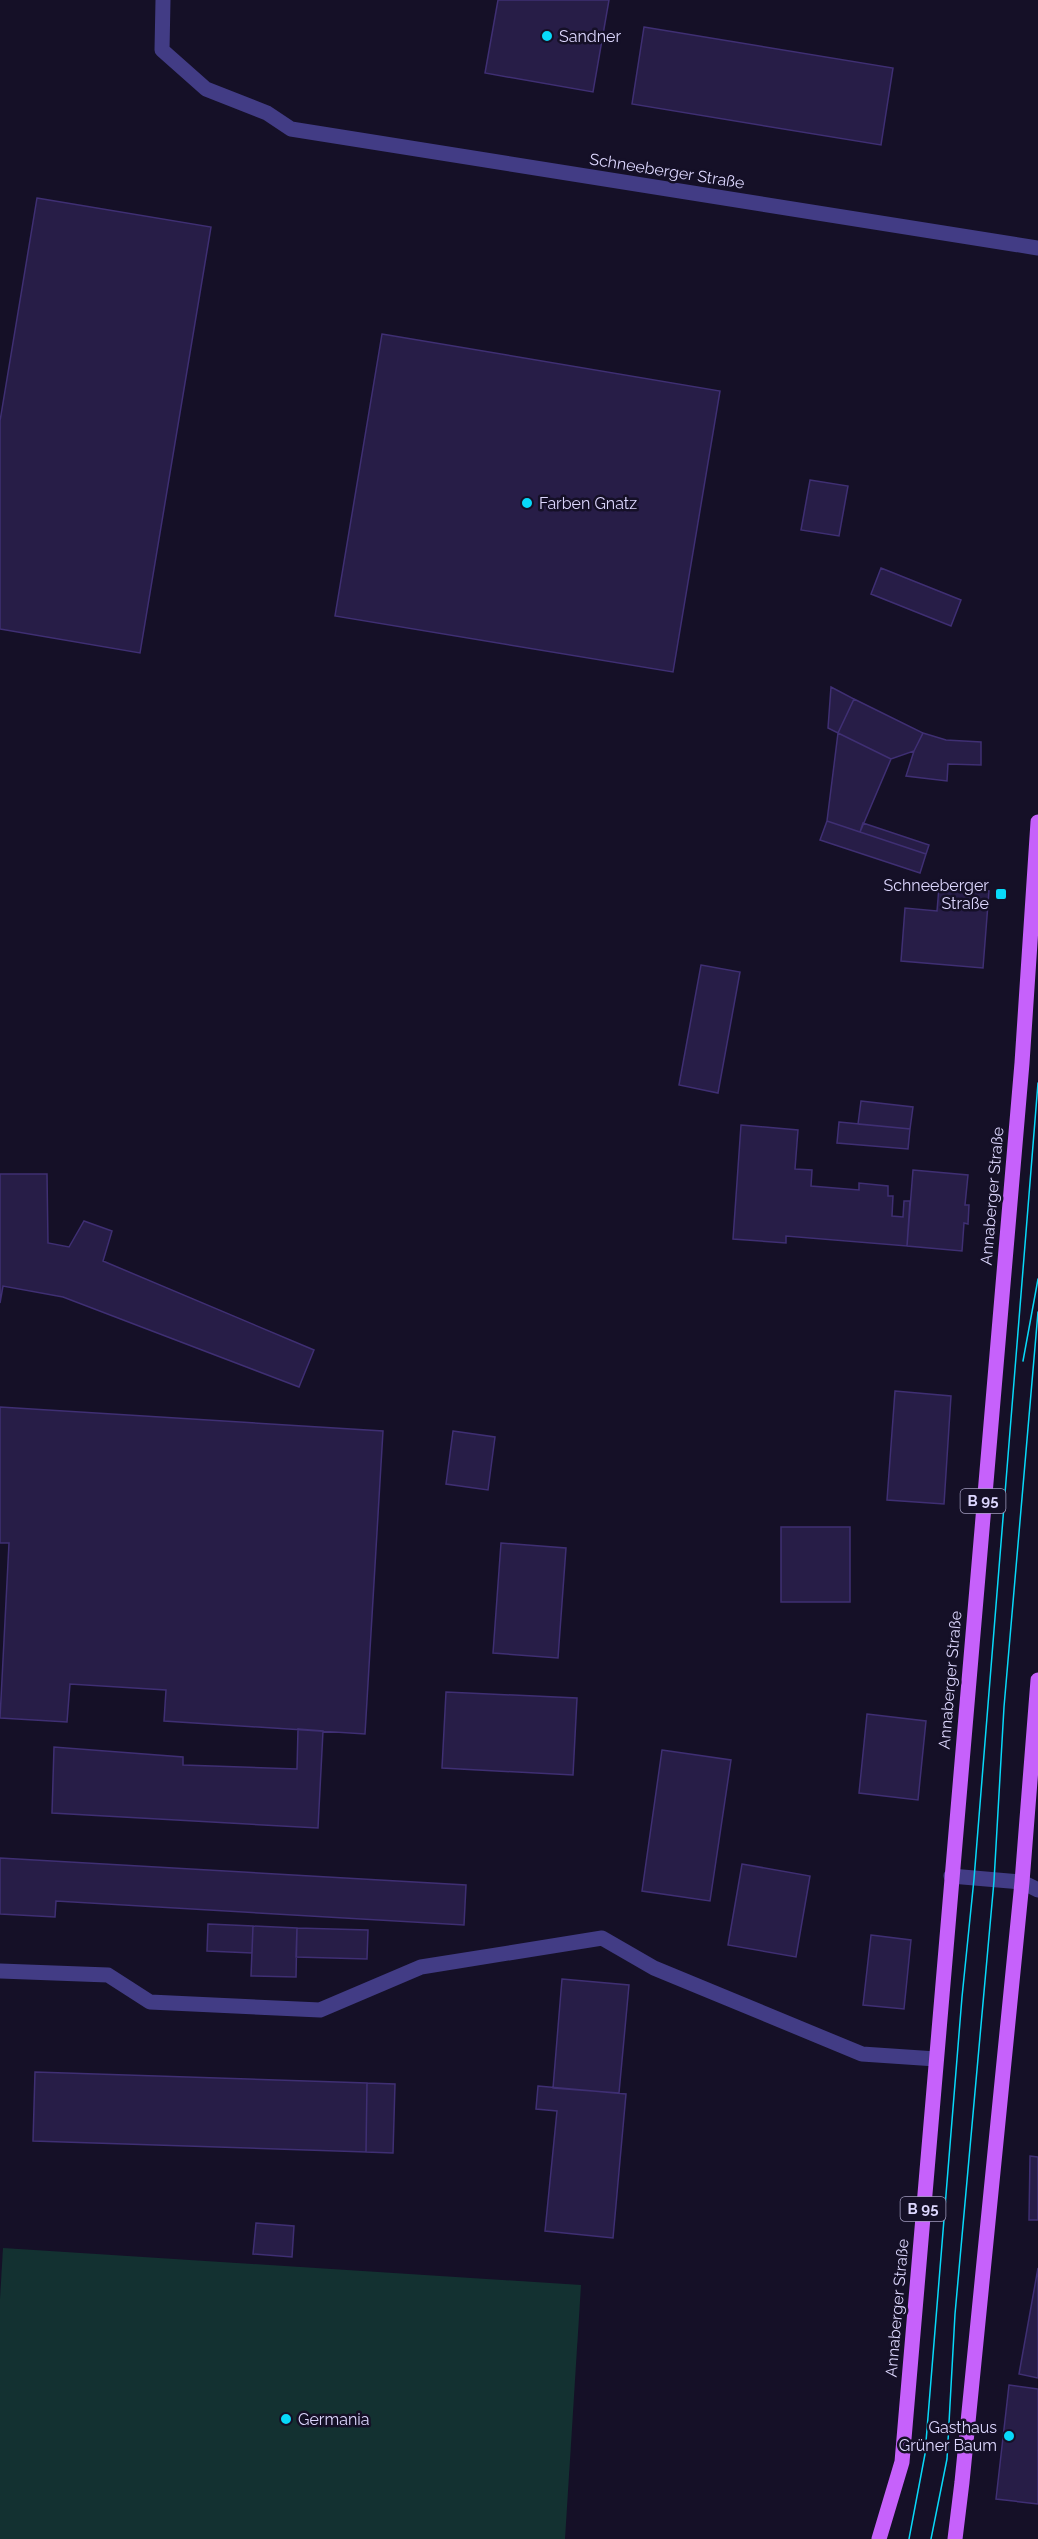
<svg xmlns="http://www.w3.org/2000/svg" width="1038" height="2539" viewBox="0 0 1038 2539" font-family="Raleway,sans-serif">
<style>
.grass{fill:#133131}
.building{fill:#271d47;stroke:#3f2f73;stroke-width:1.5}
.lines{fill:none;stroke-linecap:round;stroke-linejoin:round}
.minor{stroke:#423c85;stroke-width:15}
.major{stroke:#c661fb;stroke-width:15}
.tram{stroke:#08d9f9;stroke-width:1.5}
.poi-dot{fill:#08d9f9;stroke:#151027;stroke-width:2}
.labels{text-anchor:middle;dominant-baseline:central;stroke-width:5;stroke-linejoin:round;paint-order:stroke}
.shield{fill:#151027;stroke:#a19bbe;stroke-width:1.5}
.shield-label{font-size:15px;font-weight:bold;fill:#ddd7fe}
.poi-label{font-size:16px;fill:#ddd7fe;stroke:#151027;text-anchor:start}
.street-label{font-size:16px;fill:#ddd7fe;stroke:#151027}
</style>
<rect width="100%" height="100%" fill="#151027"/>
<path class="grass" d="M 3,2248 L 581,2285 L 565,2539 L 0,2539 L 0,2299 Z"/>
<path class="building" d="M 498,0 L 609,0 L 593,92 L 485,73 Z
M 644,27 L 893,68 L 881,145 L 632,104 Z
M 37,198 L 211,227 L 140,653 L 0,629 L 0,421 Z
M 382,334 L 720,391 L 673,672 L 335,616 Z
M 810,480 L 848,486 L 839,536 L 801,530 Z
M 881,568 L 961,600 L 951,626 L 871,594 Z
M 831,687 L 854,699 L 838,733 L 828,728 Z
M 854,699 L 923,733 L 914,751 L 891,759 L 838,733 Z
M 838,733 L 891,759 L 860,832 L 827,821 Z
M 923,733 L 946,740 L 981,742 L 981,765 L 948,764 L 947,781 L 906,776 L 914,751 Z
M 827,821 L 926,854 L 920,873 L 820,840 Z
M 863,823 L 929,845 L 926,854 L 860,832 Z
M 939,887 L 989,891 L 983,968 L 901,961 L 905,908 L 937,911 Z
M 701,965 L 740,972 L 718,1093 L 679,1085 Z
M 861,1101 L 913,1107 L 910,1129 L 858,1124 Z
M 839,1122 L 910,1129 L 908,1149 L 837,1143 Z
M 741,1125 L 798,1130 L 795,1169 L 812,1170 L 811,1186 L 859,1190 L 859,1183 L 888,1186 L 888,1196 L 893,1196 L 892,1216 L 903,1217 L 904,1201 L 910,1201 L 907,1246 L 786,1236 L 786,1243 L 733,1239 Z
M 913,1170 L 968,1175 L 965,1205 L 969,1205 L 968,1224 L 964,1223 L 962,1251 L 907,1246 Z
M 0,1174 L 47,1174 L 48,1243 L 69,1247 L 84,1221 L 112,1231 L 103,1261 L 314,1350 L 299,1387 L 63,1297 L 3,1286 L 0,1303 Z
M 895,1391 L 951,1396 L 944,1504 L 887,1500 Z
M 0,1407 L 383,1431 L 365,1734 L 164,1721 L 166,1690 L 70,1684 L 67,1722 L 0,1718 L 9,1543 L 0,1543 Z
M 453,1431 L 495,1437 L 488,1490 L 446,1484 Z
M 781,1527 L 850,1527 L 850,1602 L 781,1602 Z
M 501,1543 L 566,1548 L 558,1658 L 493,1653 Z
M 446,1692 L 577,1698 L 573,1775 L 442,1768 Z
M 867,1714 L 926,1721 L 918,1800 L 859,1793 Z
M 298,1729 L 323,1731 L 318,1828 L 52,1813 L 54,1747 L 183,1757 L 183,1765 L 297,1769 Z
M 662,1750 L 731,1760 L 710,1901 L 642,1891 Z
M 0,1858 L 466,1885 L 464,1925 L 56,1901 L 55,1917 L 0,1914 Z
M 742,1864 L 810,1876 L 796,1957 L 728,1945 Z
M 208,1924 L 253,1926 L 252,1953 L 207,1951 Z
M 253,1926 L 297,1928 L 296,1977 L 251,1976 Z
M 297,1928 L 368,1930 L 367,1959 L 296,1957 Z
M 871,1935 L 911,1940 L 904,2009 L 863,2005 Z
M 562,1979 L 629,1985 L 619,2093 L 553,2088 Z
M 35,2072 L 367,2083 L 366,2152 L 33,2141 Z
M 367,2083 L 395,2084 L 393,2153 L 366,2152 Z
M 538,2086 L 626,2094 L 613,2238 L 545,2231 L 557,2111 L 536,2109 Z
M 1030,2156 L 1038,2157 L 1038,2220 L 1029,2220 Z
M 256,2223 L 294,2226 L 292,2257 L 253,2254 Z
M 1038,2268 L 1038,2378 L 1019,2374 Z
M 1009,2385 L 1038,2389 L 1038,2504 L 996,2499 Z"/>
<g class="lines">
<path class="minor" d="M 163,0 L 162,50 L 206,89 L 267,113 L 291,129 L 1038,248
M 951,1876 L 1022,1882 L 1038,1890
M 0,1971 L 108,1975 L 150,2002 L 320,2010 L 421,1967 L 602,1938 L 654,1968 L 862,2054 L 936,2059"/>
<path class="major" d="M 879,2539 L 902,2462 L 1022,1063 L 1038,822
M 955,2539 L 962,2482 L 1022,1882 L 1038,1680"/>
<path class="tram" d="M 1023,1361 L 1038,1279
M 909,2539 L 925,2454 L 962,1997 L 974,1879 L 1038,1083
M 931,2539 L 947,2459 L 955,2314 L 994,1881 L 1004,1707 L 1038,1312"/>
</g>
<g class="poi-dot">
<circle cx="547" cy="36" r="6"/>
<circle cx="527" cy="503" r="6"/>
<rect x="995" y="888" width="12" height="12" rx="3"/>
<circle cx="286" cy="2419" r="6"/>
<circle cx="1009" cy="2436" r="6"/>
</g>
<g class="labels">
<g class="shield">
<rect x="960.5" y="1489" width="45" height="24" rx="4.5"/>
<rect x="900.5" y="2197" width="45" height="24" rx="4.5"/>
</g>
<g class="shield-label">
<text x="983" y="1501">B 95</text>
<text x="923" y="2209">B 95</text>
</g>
<g class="poi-label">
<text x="559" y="36">Sandner</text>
<text x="539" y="503">Farben Gnatz</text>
<text x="989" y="885" text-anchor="end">Schneeberger<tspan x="989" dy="18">Straße</tspan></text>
<text x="298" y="2419">Germania</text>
<text x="997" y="2427" text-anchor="end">Gasthaus<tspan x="997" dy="18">Grüner Baum</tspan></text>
</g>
<g class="street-label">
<text transform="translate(667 171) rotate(9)">Schneeberger Straße</text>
<text transform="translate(992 1196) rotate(-85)">Annaberger Straße</text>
<text transform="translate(950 1680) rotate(-85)">Annaberger Straße</text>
<text transform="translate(897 2308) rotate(-85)">Annaberger Straße</text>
</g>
</g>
</svg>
